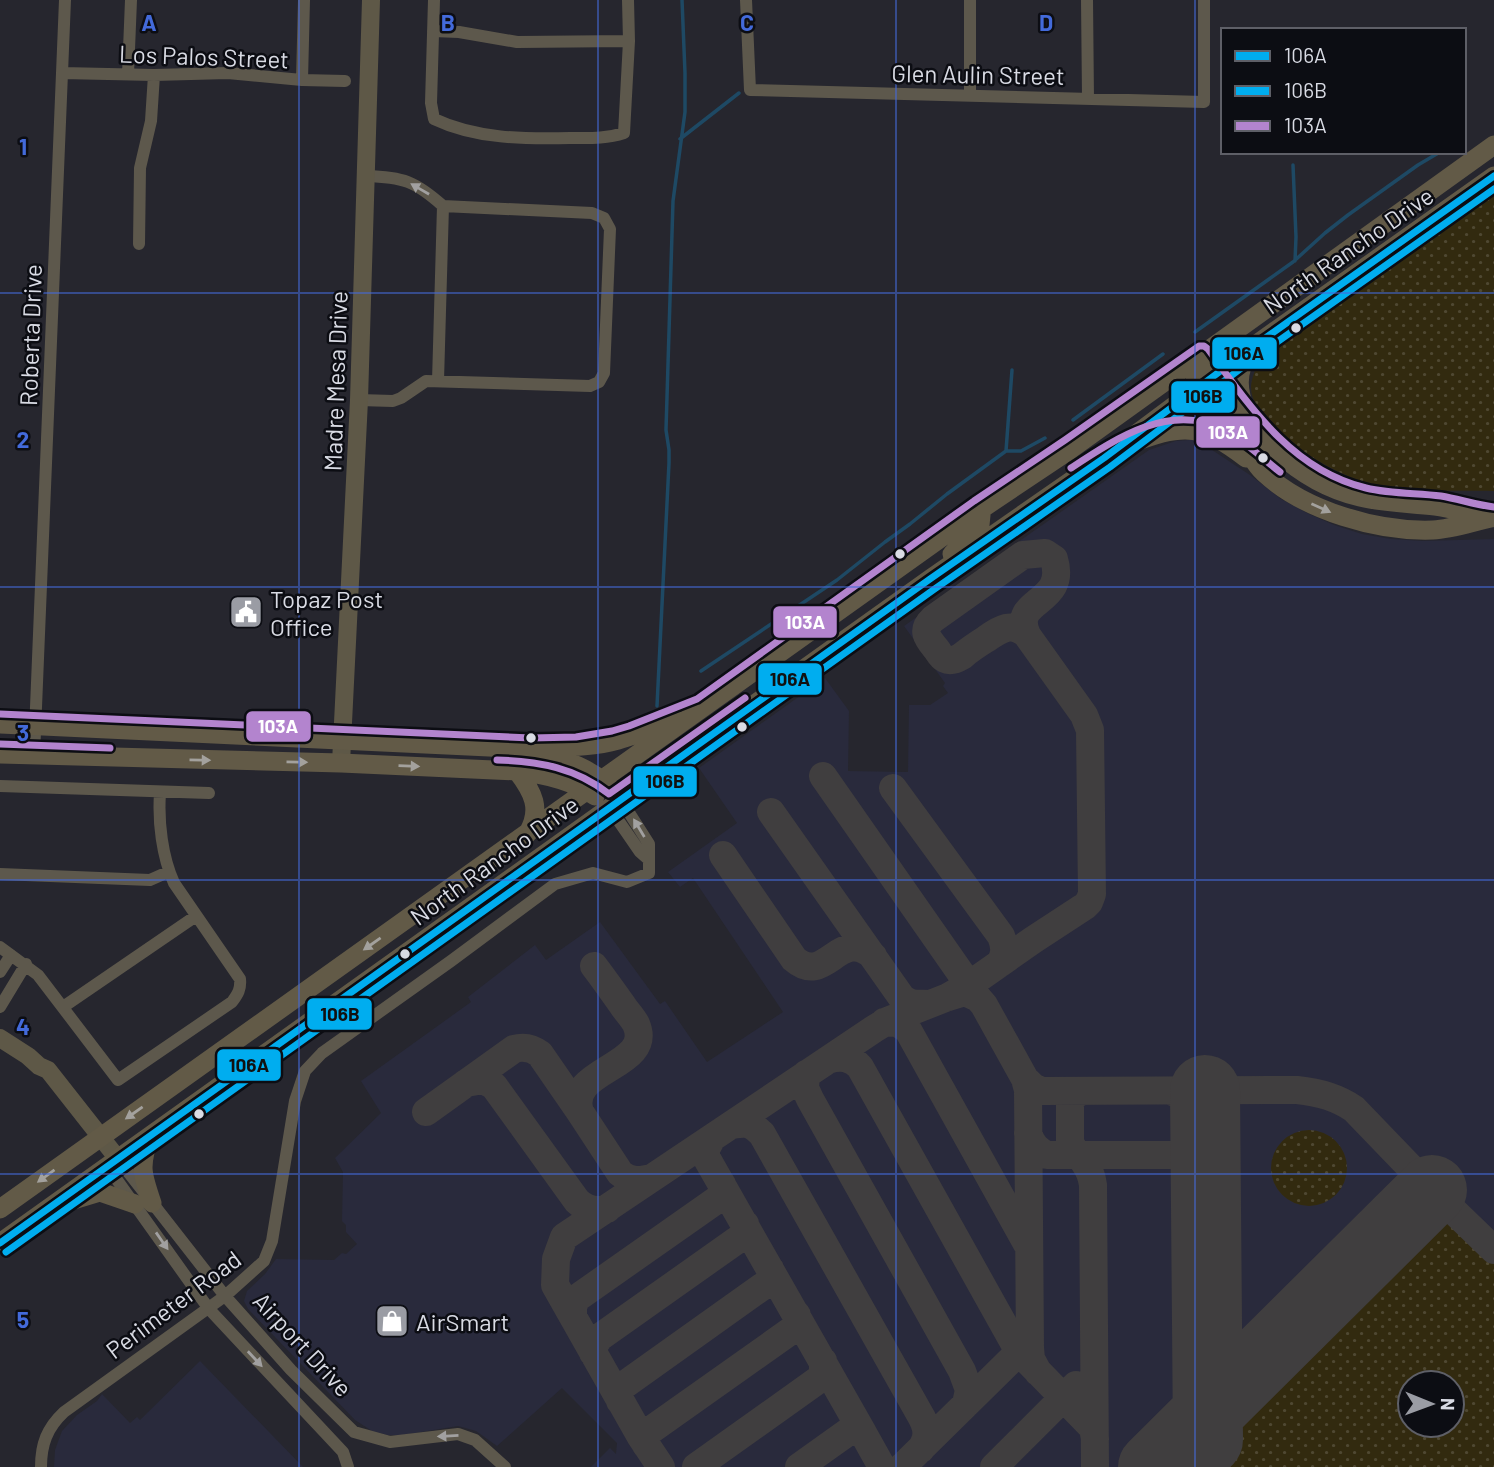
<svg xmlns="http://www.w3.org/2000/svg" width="1494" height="1467" viewBox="0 0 1494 1467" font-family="Barlow,sans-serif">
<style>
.built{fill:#292a3c;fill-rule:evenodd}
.sand{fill:url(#sand-dots);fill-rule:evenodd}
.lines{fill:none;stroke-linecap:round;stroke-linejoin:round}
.stream{stroke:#1e4964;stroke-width:3.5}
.taxiway{stroke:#403e3f;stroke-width:28}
.runway{stroke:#403e3f;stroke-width:70}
.street{stroke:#5d584c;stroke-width:12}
.secondary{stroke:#5e5847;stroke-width:18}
.primary{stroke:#625a47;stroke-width:19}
.bus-1-casing{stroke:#0c0d13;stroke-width:12}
.bus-2-casing{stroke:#0c0d13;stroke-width:12}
.bus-3-casing{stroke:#0c0d13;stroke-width:12}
.bus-1{stroke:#00adef;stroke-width:7}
.bus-2{stroke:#00adef;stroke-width:7}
.bus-3{stroke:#b384ce;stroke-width:7}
.oneway{fill:#a1a0a0}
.oneway2{fill:#a3a19d}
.grid{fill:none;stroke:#436ada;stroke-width:2;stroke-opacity:0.55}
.bus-dot{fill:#d9dbe4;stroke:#0c0d13;stroke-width:2.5}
.labels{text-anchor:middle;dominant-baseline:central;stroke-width:5;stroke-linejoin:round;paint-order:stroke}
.street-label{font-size:24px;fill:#d9dbe4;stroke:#0c0d13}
.poi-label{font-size:24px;fill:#d9dbe4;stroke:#0c0d13;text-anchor:start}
.grid-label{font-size:23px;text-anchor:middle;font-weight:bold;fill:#436ada;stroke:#0c0d13;stroke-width:5;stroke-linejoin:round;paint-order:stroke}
.line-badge{stroke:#0c0d13;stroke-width:2.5}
.badge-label{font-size:19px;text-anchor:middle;font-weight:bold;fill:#fff}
.pale-badge-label{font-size:19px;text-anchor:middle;font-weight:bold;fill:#111}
</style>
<defs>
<pattern id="sand-dots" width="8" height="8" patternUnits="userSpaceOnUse" patternTransform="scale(1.75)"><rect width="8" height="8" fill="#322a0f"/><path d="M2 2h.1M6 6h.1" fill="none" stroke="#4f4832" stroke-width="1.8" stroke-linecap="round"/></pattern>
</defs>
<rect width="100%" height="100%" fill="#26262e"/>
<path class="built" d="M 1189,440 L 1197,440 L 1206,446 L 1250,475 L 1281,499 L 1307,513 L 1334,525 L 1362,534 L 1391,539 L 1423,541 L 1494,539 L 1494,1467 L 591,1467 L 610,1448 L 616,1454 L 617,1443 L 562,1388 L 497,1446 L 476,1431 L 458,1426 L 403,1435 L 387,1435 L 372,1431 L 355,1420 L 248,1309 L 244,1301 L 247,1291 L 265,1274 L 276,1259 L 334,1260 L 342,1253 L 346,1254 L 357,1244 L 346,1232 L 346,1225 L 342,1221 L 343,1172 L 335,1158 L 381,1113 L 361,1081 L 471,1002 L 468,997 L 535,945 L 546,960 L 600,922 L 660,1004 L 665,1001 L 707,1062 L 783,1012 L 693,878 L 680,887 L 668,872 L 737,823 L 699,768 L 825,678 L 849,711 L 848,771 L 908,772 L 909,705 L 930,705 L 948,693 L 943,686 L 945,683 L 904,626 L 931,607 L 930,604 L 1149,450 L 1176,441 ZM 1410,1383 L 1452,1383 L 1452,1425 L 1410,1425 Z
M 200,1361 L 303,1467 L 54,1467 L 55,1450 L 62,1431 L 77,1415 L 97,1401 L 102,1394 L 130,1423 L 137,1417 L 140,1420 Z"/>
<path class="sand" d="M 1494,194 L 1494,491 C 1455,490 1408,493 1371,484 C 1336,476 1251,428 1251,387 C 1251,379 1256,369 1258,361 Z
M1271 1168a38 38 0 1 1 76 0a38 38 0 1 1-76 0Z
M 1446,1218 L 1454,1222 L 1494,1262 L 1494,1467 L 1227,1467 L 1226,1420 L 1425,1223 L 1436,1219 ZM 1452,1383 L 1452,1425 L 1410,1425 L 1410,1383 Z"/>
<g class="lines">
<path class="stream" d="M 680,139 L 739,93
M 1293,165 L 1296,237 L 1295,261
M 1195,332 L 1293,262 L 1325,233 L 1348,215 L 1418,165 L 1440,152
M 1073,420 L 1163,354
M 1006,451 L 1021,451 L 1045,438
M 701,671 L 837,580 L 885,542 L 910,524 L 947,494 L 1006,451 L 1012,370
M 657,706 L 669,463 L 669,450 L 666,430 L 673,201 L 685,112 L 685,73 L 682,0"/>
<path class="taxiway" d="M 823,776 L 978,998
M 893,788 L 1001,936 C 1005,946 1006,955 999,964
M 771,812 L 902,998 C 912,1006 918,1003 930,1004
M 723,855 L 794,959 C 826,987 839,926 873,956
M 594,966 C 604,979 613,992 623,1006 C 627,1012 633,1018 636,1024 C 655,1068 565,1068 580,1112 L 620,1173 C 631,1182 639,1181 652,1178
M 948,997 L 969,985 L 1033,940 L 1085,906 L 1089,902 L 1092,894 L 1090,730 L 1084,715 L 1027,635 C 1010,597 1068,606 1054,559 L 1045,553 L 1023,555 L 933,619 C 920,631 928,639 937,650 C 939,653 941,657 945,659 C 951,662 957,659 962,656 C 969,650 978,644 986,639 C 1000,629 1012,621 1027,635
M 884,1022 L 898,1023 L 908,1030 L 1027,1244
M 828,1060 C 840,1056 851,1057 860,1067 L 1019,1352 L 1089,1424 L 1093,1428 L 1095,1439
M 806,1074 L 805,1088 L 810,1099 L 962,1371 L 969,1390 L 966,1404
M 1025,1079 L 1033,1087 L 1042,1091 L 1297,1090 C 1318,1092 1337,1097 1354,1109 L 1432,1190 L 1494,1250
M 466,1083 L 483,1080 L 494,1086 L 577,1201 C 585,1209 595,1212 607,1209
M 1083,1091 L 1074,1095 L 1070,1103 L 1070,1142 C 1073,1151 1080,1155 1084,1162 C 1089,1169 1092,1177 1093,1185 L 1095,1467
M 1170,1091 C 1194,1099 1197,1105 1206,1128
M 426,1112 L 514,1049 C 524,1046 532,1048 540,1054 L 580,1112
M 731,1125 C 747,1123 750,1122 762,1134 L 922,1418 C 928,1430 928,1437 921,1449
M 1028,1133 C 1032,1145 1037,1150 1047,1155 L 1180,1155 C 1199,1164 1203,1177 1206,1197
M 712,1138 L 706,1149 L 706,1157 L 863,1433
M 573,1317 L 573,1306 L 577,1298 L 718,1199 L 721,1194 L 722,1184
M 593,1353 L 594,1345 L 600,1337 L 740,1238 L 745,1229 L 745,1224
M 620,1401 L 619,1392 L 620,1388 L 766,1284 L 771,1276 L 770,1269
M 646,1445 L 645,1439 L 648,1432 L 792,1330 L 796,1325 L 797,1315
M 661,1467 L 641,1437 L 555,1285 L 556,1259 L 564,1237 L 874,1029 L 887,1021 L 948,997 L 961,993 L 967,993 L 978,998 L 984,1005 L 1025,1079 L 1028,1090 L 1030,1348 L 1031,1359 L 1038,1372
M 696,1467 L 818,1380 L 823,1374 L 823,1361
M 799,1467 L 848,1432 L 857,1431 L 863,1433 L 882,1467
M 902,1467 L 1019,1352 L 1028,1339
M 994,1467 L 1076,1385"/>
<path class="runway" d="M 1205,1090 L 1208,1440
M 1153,1467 L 1432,1190"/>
<path class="street" d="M 434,0 L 431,103 L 434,119 C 476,139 524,139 570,138 C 588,138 606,139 624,133 L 629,41 L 628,0
M 746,0 L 750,90 L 1204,102 L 1204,0
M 970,0 L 970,95
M 1087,0 L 1088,98
M 433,31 L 459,32 L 517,42 L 629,41
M 62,73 L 154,75 L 228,73 L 302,80 L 345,81
M 128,74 L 131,0
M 302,80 L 304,0
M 139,244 L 140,168 L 151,121 L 154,75
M 438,381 L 443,206
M 359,400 L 393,401 L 401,398 L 426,381 L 590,386 L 599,382 L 604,373 L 610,229 L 604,218 L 592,213 L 443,206 C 415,181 403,177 366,176
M 34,756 L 65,0
M 0,786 L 209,793
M 609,807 L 640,852 L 648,859
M 0,874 L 150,880 L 168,872
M 0,947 L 38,975 L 118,1080 L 232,1002 C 238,994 241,989 240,979 L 174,883 C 162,856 158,822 160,793
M 0,972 L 11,955
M 0,1007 L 26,964
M 63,1007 L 196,916
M 118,1159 L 225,1296 L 291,1370 L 354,1432 L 390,1442 L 458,1434 L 475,1440 L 505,1467
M 107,1166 L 209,1309 L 343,1452 L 348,1467
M 41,1467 C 41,1444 47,1428 64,1412 L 225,1296 L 264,1261 L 272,1241 L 295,1101 L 305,1071 L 322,1053 L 451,961 L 555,884 L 593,873 L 627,882 L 649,873 L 649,844 L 621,800"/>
<path class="secondary" d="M 341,763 L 359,400 L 371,0
M 0,1038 L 28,1056 L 39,1066 L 48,1070 L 118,1159"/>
<path class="primary" d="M 1207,366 C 1248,423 1287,480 1360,497 C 1385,503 1410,503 1435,506 C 1451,508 1467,513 1483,516
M 1195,377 C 1210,399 1226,421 1242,443 C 1249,452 1255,465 1264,473 C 1305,511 1378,532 1433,530 C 1452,529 1472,522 1491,518
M 1247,412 C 1245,407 1242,402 1241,396 C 1237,380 1240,365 1250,352
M 1135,442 C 1185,422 1204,426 1246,458
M 952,554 L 980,525 L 981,515 L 980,510
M 0,724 L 531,749 C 558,758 591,767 610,788
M 541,748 C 566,747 593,747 618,740 C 637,735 656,726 674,719
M 0,754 L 341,763 L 517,771 C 544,774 572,780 595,796
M 517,771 C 533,792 542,809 528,833
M 150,1136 C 139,1166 142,1174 152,1203
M 67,1202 L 100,1192 L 135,1204
M 0,1209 L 980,510 L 1071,449 L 1494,145
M 0,1243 L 930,579 L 1104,458 L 1254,346 L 1494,176"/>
<defs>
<path id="bus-1" d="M 0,1243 L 930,579 L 1104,458 L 1254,346 L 1494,176"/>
<path id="bus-2" d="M 6,1252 L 936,588 L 1110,467 L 1260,354 L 1494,189"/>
<path id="bus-3" d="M 1071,468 C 1115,439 1171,401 1224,430 C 1245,441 1262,458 1280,472
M 0,714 L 531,738 L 576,737 L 612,731 L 629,726 L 697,699 L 974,501 L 1065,440 L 1199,346 L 1204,346 L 1208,349 C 1250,407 1292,470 1366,488 C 1391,494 1416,493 1441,496 C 1459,499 1476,505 1494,507
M 0,744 L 110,748
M 497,760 C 539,761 576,768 609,794 L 745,698"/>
</defs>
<use href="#bus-1" class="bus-1-casing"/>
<use href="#bus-2" class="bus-2-casing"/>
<use href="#bus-3" class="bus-3-casing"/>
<use href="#bus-1" class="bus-1"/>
<use href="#bus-2" class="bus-2"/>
<use href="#bus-3" class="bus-3"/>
</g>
<defs><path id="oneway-solid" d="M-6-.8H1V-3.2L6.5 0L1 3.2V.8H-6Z" transform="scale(1.75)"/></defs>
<g class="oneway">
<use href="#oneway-solid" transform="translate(420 189) rotate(-150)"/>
<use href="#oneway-solid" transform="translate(639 828) rotate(-121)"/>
<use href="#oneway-solid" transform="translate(162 1241) rotate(55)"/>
<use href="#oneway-solid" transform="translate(255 1359) rotate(47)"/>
<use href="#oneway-solid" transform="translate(448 1436) rotate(177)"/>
</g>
<g class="oneway2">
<use href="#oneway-solid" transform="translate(1321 508) rotate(24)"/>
<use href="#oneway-solid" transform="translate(200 760) rotate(1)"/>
<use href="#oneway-solid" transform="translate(297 762) rotate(1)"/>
<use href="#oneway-solid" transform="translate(409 766) rotate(2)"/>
<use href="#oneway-solid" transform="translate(372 944) rotate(145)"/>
<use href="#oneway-solid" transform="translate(134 1113) rotate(145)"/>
<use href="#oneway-solid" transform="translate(46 1176) rotate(144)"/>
</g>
<path class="grid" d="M 299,0 L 299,1467M 598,0 L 598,1467M 896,0 L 896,1467M 1195,0 L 1195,1467M 0,293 L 1494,293M 0,587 L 1494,587M 0,880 L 1494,880M 0,1174 L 1494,1174"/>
<defs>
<symbol id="civic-square" viewBox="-11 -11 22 22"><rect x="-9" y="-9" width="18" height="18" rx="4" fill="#9a9ca4" stroke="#0c0d13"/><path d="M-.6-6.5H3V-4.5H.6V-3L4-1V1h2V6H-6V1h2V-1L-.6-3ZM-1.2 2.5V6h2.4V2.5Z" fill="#fff"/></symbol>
<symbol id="shop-square" viewBox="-11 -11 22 22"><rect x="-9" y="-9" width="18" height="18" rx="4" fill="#9a9ca4" stroke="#0c0d13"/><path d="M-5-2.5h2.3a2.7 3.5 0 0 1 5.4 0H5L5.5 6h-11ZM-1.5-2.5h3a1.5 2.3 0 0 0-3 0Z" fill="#fff"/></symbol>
</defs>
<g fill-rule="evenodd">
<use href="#civic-square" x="227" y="593" width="38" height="38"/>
<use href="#shop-square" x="373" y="1302" width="38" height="38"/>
</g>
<g class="bus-dot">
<circle cx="1296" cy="328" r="6"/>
<circle cx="1263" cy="458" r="6"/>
<circle cx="900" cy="554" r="6"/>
<circle cx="742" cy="727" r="6"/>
<circle cx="531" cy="738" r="6"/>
<circle cx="405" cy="954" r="6"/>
<circle cx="199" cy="1114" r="6"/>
</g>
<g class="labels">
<g class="street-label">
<text transform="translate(204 56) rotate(2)">Los Palos Street</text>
<text transform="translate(978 74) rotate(1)">Glen Aulin Street</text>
<text transform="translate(1348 250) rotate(-35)">North Rancho Drive</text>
<text transform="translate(30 335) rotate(-88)">Roberta Drive</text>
<text transform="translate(335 381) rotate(-88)">Madre Mesa Drive</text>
<text transform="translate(494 860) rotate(-36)">North Rancho Drive</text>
<text transform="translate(173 1304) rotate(-37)">Perimeter Road</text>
<text transform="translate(303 1344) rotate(47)">Airport Drive</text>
</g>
<g class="poi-label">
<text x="270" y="598">Topaz Post<tspan x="270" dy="28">Office</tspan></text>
<text x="416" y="1321">AirSmart</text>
</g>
</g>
<g class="grid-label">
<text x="149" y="31">A</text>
<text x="448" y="31">B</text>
<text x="747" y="31">C</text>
<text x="1046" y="31">D</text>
<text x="23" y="155">1</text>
<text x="23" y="448">2</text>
<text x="23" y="741">3</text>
<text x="23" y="1035">4</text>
<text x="23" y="1328">5</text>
</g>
<g class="line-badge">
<rect x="1211" y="336" width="67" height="34" rx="7" fill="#00adef"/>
<rect x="1170" y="380" width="66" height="34" rx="7" fill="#00adef"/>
<rect x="1195" y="415" width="66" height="34" rx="7" fill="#b384ce"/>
<rect x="772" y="605" width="66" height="34" rx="7" fill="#b384ce"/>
<rect x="757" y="662" width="66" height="34" rx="7" fill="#00adef"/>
<rect x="245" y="710" width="67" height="33" rx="7" fill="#b384ce"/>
<rect x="632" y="765" width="66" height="33" rx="7" fill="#00adef"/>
<rect x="306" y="997" width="67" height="34" rx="7" fill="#00adef"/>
<rect x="216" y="1048" width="66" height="34" rx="7" fill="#00adef"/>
</g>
<g class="badge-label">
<text x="1228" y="439">103A</text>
<text x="805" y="629">103A</text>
<text x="278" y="733">103A</text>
</g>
<g class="pale-badge-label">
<text x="1244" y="360">106A</text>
<text x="1203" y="403">106B</text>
<text x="790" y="686">106A</text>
<text x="665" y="788">106B</text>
<text x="340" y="1021">106B</text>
<text x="249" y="1072">106A</text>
</g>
<rect x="1221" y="28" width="245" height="126" fill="#0c0d13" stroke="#5e5f67" stroke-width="2"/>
<rect x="1235" y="51" width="35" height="10" fill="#00adef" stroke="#5e5f67" stroke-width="2"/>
<text x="1284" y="63" font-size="21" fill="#d9dbe4">106A</text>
<rect x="1235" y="86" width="35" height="10" fill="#00adef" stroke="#5e5f67" stroke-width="2"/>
<text x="1284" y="98" font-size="21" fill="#d9dbe4">106B</text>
<rect x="1235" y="121" width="35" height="10" fill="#b384ce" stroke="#5e5f67" stroke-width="2"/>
<text x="1284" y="133" font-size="21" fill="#d9dbe4">103A</text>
<g transform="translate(1431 1404) rotate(91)"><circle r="33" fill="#0c0d13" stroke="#5e5f67" stroke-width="2"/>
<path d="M0-5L12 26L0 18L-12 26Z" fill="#9a9ca4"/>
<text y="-10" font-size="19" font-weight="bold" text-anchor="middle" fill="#d9dbe4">N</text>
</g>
</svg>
